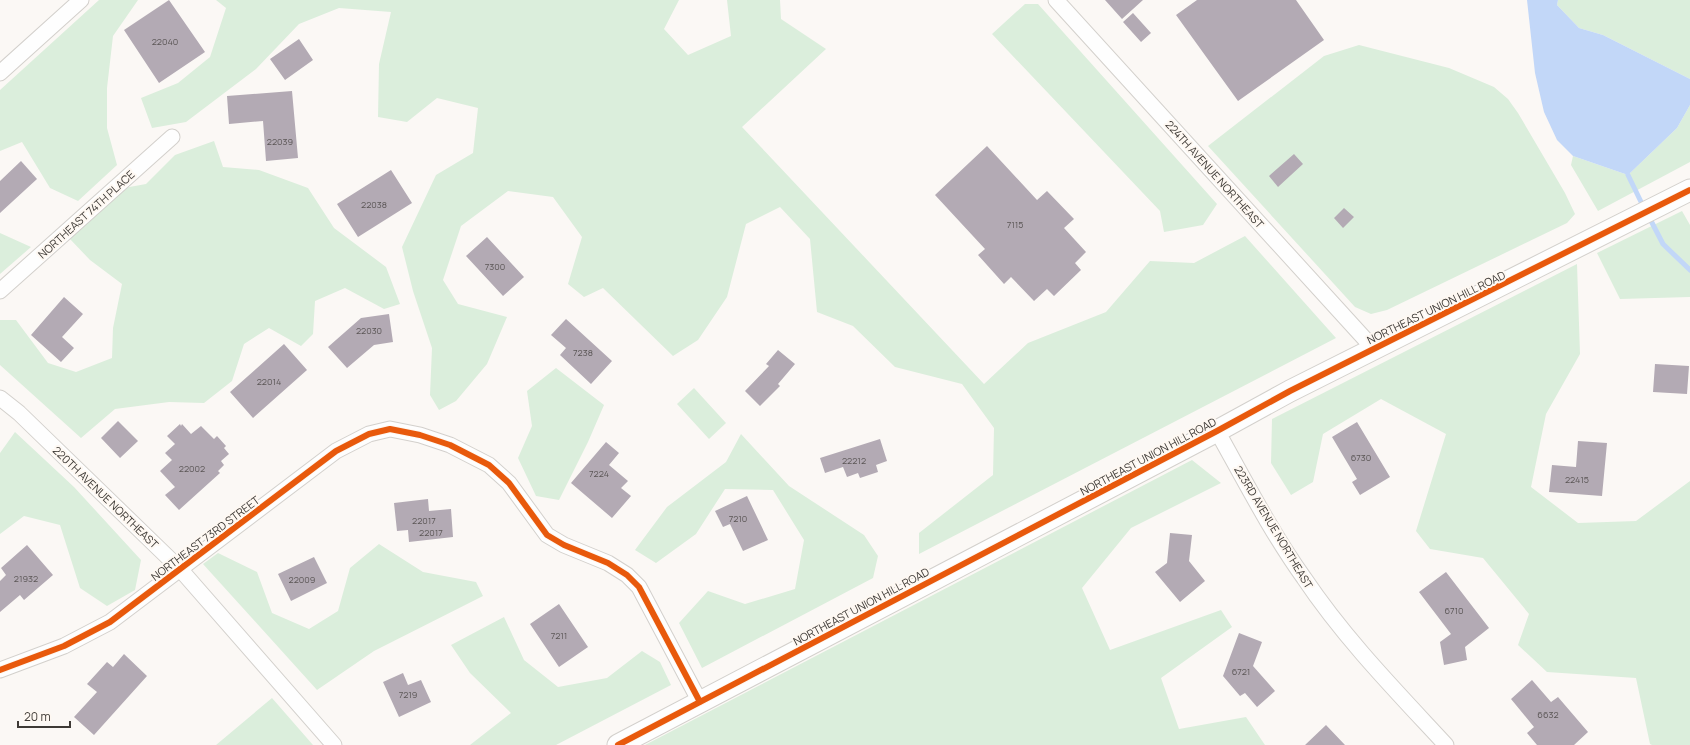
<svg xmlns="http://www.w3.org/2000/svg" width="1690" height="745" viewBox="0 0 1690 745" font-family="Manrope,sans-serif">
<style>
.green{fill:#dbeedc}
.water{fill:#c2d7f8}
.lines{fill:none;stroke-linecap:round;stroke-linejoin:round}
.stream{stroke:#c2d7f8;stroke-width:5}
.building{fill:#b3aab4}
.street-casing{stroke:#d3d0cc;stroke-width:17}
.secondary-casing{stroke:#d3d0cc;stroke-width:23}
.street{stroke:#fefefe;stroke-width:15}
.secondary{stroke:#fefefe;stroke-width:21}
.cycleway-casing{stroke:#fef8f2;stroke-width:8}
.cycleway{stroke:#e8590c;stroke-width:6}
.labels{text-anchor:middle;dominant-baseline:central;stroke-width:4;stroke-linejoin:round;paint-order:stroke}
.number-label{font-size:9px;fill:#5b5656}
.street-label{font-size:11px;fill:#3e3a36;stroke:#fef8f2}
</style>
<rect width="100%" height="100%" fill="#fbf8f5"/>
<path class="green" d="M 99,0 L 138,0 L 113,36 L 107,88 L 107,128 L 117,165 L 78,201 L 50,188 L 22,142 L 0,151 L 0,90 Z
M 216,0 L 679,0 L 664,29 L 688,55 L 731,36 L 727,0 L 780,0 L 781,19 L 826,49 L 742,127 L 984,384 L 1028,343 L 1106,312 L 1150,261 L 1194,263 L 1245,236 L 1336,338 L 919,554 L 919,533 L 993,475 L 994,428 L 962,384 L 895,367 L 853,326 L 817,312 L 810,239 L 780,207 L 746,224 L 727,297 L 698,340 L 673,356 L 603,288 L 584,297 L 568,284 L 582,237 L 553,197 L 508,191 L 461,226 L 443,280 L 458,304 L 507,317 L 487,364 L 456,401 L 439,410 L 430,395 L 432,348 L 413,291 L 402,247 L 436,175 L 473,153 L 478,108 L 437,98 L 407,122 L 378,117 L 379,64 L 391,12 L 339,8 L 299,24 L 256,69 L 186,122 L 152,128 L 141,98 L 178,83 L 210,57 L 226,8 Z
M 1558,0 L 1690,0 L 1690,79 L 1603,35 L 1579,28 L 1557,5 Z
M 1025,4 L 1038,4 L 1217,204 L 1203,225 L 1164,232 L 1160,211 L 992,34 Z
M 1359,45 L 1449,68 L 1494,87 L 1508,99 L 1518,113 L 1565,193 L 1575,214 L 1567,223 L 1387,310 L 1371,314 L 1355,307 L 1208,146 L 1324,56 Z
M 1690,105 L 1690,162 L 1598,211 L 1571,165 L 1573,156 L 1628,175 L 1677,128 Z
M 214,141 L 223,167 L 259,170 L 308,188 L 334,228 L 386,267 L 400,304 L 384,309 L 345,288 L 315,301 L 313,334 L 301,346 L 269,328 L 244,344 L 232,381 L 204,403 L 169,402 L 115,409 L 81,438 L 0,365 L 0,320 L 16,320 L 48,363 L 76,372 L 112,358 L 113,328 L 122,284 L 90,260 L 69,238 L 124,188 L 146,184 L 175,155 Z
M 1682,211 L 1690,225 L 1690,297 L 1620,299 L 1597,253 Z
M 0,233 L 31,247 L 0,274 Z
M 1577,264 L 1580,354 L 1546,414 L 1531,487 L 1578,523 L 1636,521 L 1690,481 L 1690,745 L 1652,745 L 1650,744 L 1636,678 L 1547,672 L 1518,645 L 1529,614 L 1483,558 L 1430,549 L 1416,531 L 1446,434 L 1381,399 L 1323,434 L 1313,482 L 1291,495 L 1271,463 L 1272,419 Z
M 556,368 L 604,405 L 588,442 L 559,500 L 536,496 L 518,458 L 532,426 L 527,391 Z
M 694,388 L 726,423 L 709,439 L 677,404 Z
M 15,432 L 74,487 L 141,560 L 135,590 L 107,606 L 80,588 L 60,525 L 24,516 L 0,534 L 0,453 Z
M 741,434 L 789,486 L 864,535 L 878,556 L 873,578 L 702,668 L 679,623 L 708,591 L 745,604 L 795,589 L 804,540 L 773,490 L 725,489 L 696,534 L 656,563 L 635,550 L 667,507 L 726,462 Z
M 1192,460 L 1221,483 L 1131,528 L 1082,588 L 1110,650 L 1221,610 L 1232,627 L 1161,678 L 1179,729 L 1246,717 L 1265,745 L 645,745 Z
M 379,544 L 423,572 L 476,582 L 483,596 L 374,651 L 317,690 L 203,564 L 218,553 L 257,572 L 272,613 L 309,629 L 338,611 L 350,568 Z
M 504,617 L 524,660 L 558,687 L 607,678 L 642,651 L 660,662 L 671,685 L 556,745 L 470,745 L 511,713 L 470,673 L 451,645 Z
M 272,698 L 313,745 L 216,745 Z"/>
<path class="water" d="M 1527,0 L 1558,0 L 1557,5 L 1579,28 L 1603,35 L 1690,79 L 1690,105 L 1677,128 L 1628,175 L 1573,156 L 1557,140 L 1544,112 L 1535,73 Z"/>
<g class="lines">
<path class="stream" d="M 1628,175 L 1644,208
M 1648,215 L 1663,244 L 1690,270"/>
</g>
<path class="building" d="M 169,0 L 205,52 L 159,83 L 124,30 Z
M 1105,0 L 1143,0 L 1122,19 Z
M 1197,0 L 1296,0 L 1324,40 L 1238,101 L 1176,15 Z
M 1133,13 L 1151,33 L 1141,42 L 1123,22 Z
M 299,39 L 313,60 L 285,80 L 270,59 Z
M 292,91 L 298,158 L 266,161 L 263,121 L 229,124 L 227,96 Z
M 987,146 L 1037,200 L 1047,191 L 1074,219 L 1064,228 L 1086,252 L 1075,263 L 1081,270 L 1054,296 L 1047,289 L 1034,301 L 1011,277 L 1004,284 L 978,255 L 985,249 L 935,195 Z
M 1294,154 L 1303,164 L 1278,187 L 1269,176 Z
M 21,161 L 37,179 L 0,213 L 0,181 Z
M 391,170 L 412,203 L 358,237 L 337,204 Z
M 1344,208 L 1354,217 L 1343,228 L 1334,218 Z
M 487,237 L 524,277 L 503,296 L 466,256 Z
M 64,297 L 83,314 L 62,337 L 74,348 L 61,362 L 31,335 Z
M 389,314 L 393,342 L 374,345 L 347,368 L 328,347 L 361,318 Z
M 566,319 L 612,361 L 591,384 L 560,355 L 566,348 L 551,335 Z
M 284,344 L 307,370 L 253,418 L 230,392 Z
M 778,350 L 795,364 L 778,384 L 780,386 L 760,406 L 745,391 L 769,366 L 766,364 Z
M 1655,364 L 1689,366 L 1687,394 L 1653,392 Z
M 118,421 L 138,441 L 120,458 L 101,438 Z
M 1357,422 L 1390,477 L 1360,495 L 1352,482 L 1357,479 L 1332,437 Z
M 180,424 L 181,426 L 182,424 L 191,434 L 201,426 L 214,439 L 217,436 L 226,446 L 224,448 L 229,454 L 221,461 L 224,465 L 218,471 L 220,473 L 179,510 L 165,495 L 175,487 L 160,471 L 172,460 L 165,453 L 175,444 L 167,436 Z
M 880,439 L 887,461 L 876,465 L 878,472 L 860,478 L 858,473 L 847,477 L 843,467 L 825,473 L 820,458 Z
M 1578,441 L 1607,443 L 1602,496 L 1549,492 L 1552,465 L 1576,467 Z
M 606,442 L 619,453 L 609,465 L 628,481 L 621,488 L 631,496 L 612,518 L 571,483 Z
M 747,496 L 768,540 L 743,551 L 730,524 L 723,527 L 715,511 Z
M 428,499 L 429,511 L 451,509 L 453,537 L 409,542 L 408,530 L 397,531 L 394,503 Z
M 1170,533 L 1192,535 L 1189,561 L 1205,581 L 1180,602 L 1155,572 L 1167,563 Z
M 27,545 L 53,575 L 24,600 L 20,595 L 0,612 L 0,581 L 6,575 L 1,568 Z
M 314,557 L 327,583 L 291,601 L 278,574 Z
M 1446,572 L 1489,628 L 1465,647 L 1467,660 L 1444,665 L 1440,642 L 1451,634 L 1419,592 Z
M 559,604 L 588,647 L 559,667 L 530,624 Z
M 1239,633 L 1262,642 L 1253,666 L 1275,691 L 1257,707 L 1245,693 L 1240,696 L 1223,676 Z
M 124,654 L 147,676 L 94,735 L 74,717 L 97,692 L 87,684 L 107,662 L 113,667 Z
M 403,673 L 408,685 L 421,680 L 431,702 L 399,717 L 383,682 Z
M 1532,680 L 1551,702 L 1558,697 L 1588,732 L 1574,745 L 1537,745 L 1527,733 L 1534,727 L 1511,699 Z
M 1326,725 L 1345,745 L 1305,745 Z"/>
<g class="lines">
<defs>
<path id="street" d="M 1056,0 L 1374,349
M 0,73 L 81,0
M 0,291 L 172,137
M 0,398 L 19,413 L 180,569 L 334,745
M 1217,431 C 1245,481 1271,532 1304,578 C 1345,639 1396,691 1446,745
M 0,670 L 64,646 L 110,622 L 336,451 L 369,434 L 390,429 L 420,435 L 450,445 L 489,465 L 509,483 L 547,535 L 564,545 L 608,563 L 627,575 L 639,587 L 700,702"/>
<path id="secondary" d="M 618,745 L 1217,431 L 1290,391 L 1690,190"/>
</defs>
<use href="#street" class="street-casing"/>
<use href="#secondary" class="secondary-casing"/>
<use href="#street" class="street"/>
<use href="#secondary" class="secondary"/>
<defs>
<path id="cycleway" d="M 0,670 L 64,646 L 110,622 L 336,451 L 369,434 L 390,429 L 420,435 L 450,445 L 489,465 L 509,483 L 547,535 L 564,545 L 608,563 L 627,575 L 639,587 L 700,702
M 618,745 L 1217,431 L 1290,391 L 1690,190"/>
</defs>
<use href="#cycleway" class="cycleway-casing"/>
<use href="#cycleway" class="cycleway"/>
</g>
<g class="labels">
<g class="number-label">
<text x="165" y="41">22040</text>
<text x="280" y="141">22039</text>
<text x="374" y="204">22038</text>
<text x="1015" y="224">7115</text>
<text x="495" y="266">7300</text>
<text x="369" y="330">22030</text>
<text x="583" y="352">7238</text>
<text x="269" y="381">22014</text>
<text x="1361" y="457">6730</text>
<text x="854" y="460">22212</text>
<text x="192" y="468">22002</text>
<text x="599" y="473">7224</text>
<text x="1577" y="479">22415</text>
<text x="738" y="518">7210</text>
<text x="424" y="520">22017</text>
<text x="431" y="532">22017</text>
<text x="26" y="578">21932</text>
<text x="302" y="579">22009</text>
<text x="1454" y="610">6710</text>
<text x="559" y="635">7211</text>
<text x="1241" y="671">6721</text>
<text x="408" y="694">7219</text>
<text x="1548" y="714">6632</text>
</g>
<g class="street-label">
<text transform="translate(1215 174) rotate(48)">224TH AVENUE NORTHEAST</text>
<text transform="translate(86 214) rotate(-42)">NORTHEAST 74TH PLACE</text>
<text transform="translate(1436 307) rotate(-26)">NORTHEAST UNION HILL ROAD</text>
<text transform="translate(1148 456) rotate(-28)">NORTHEAST UNION HILL ROAD</text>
<text transform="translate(106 497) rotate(44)">220TH AVENUE NORTHEAST</text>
<text transform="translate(1274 527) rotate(59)">223RD AVENUE NORTHEAST</text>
<text transform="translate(205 538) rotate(-37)">NORTHEAST 73RD STREET</text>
<text transform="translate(861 606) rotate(-28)">NORTHEAST UNION HILL ROAD</text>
</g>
</g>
<path d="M18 721v6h52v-6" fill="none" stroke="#3e3a36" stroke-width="2"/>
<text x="24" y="721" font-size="12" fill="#3e3a36" stroke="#fef8f2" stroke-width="3" paint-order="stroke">20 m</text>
</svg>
